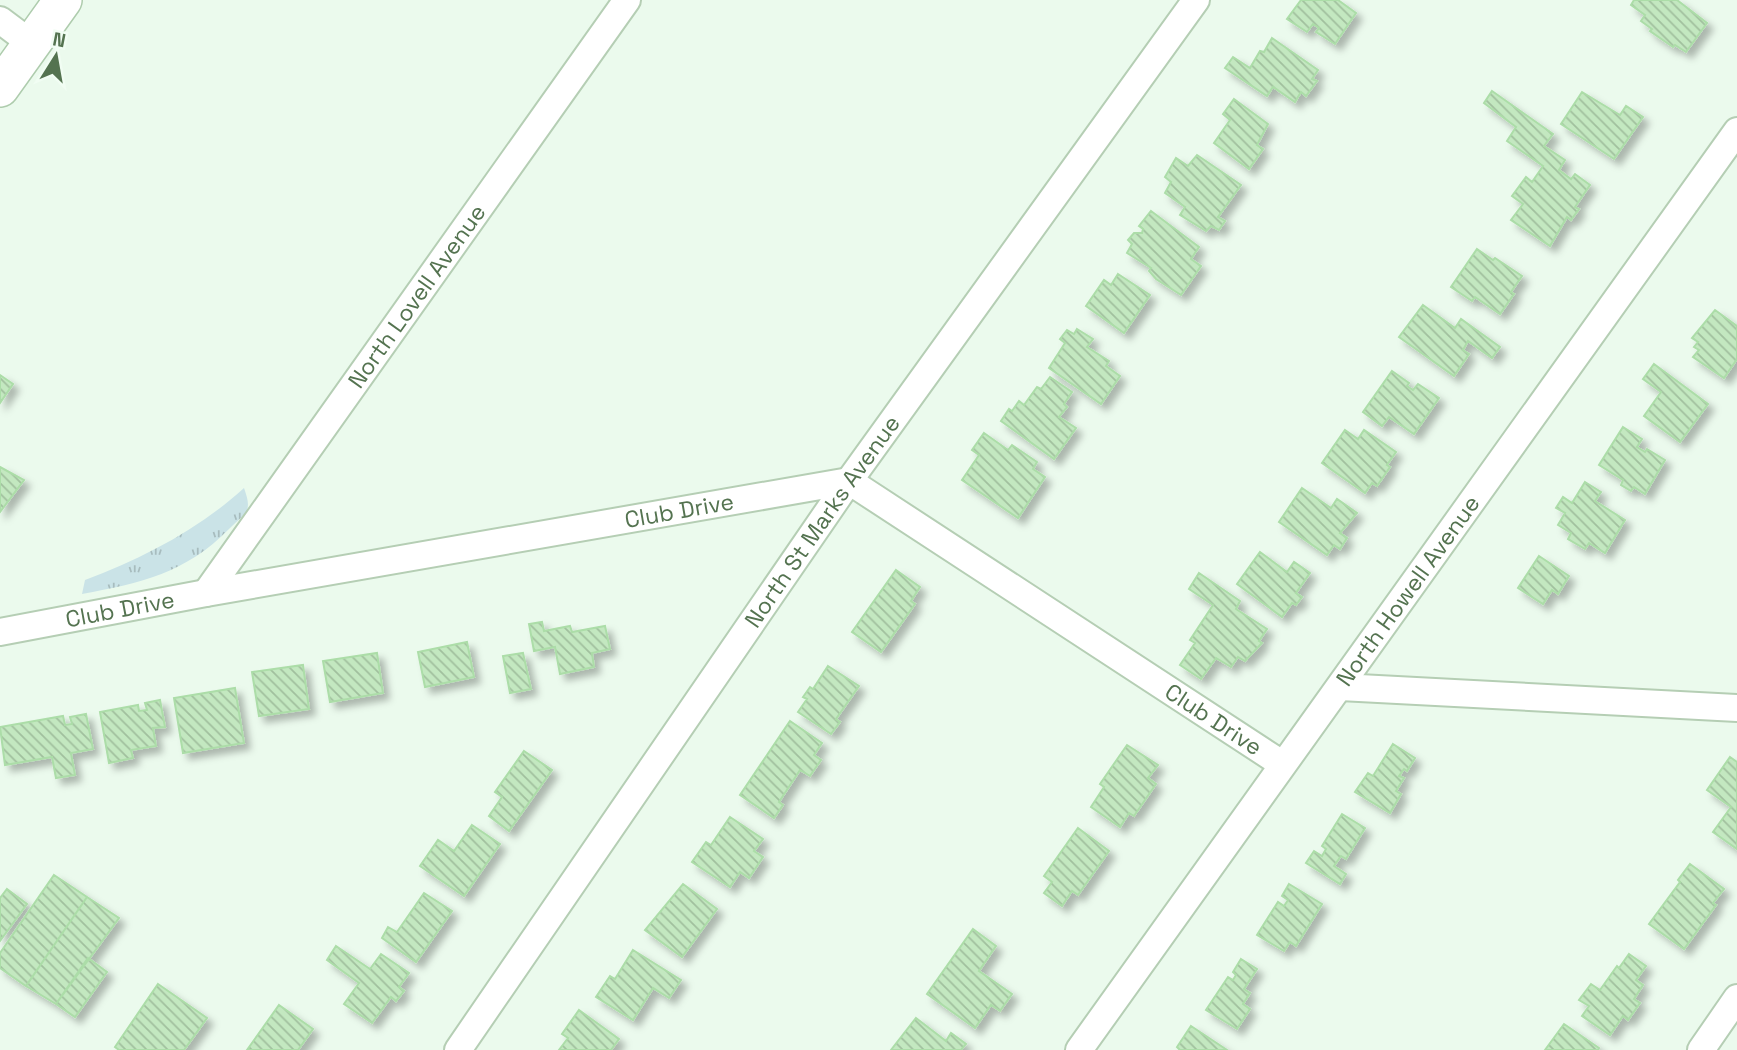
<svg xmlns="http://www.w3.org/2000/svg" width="1737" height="1050" viewBox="0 0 1737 1050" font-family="'Space Grotesk',sans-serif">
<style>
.grass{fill:url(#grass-tufts)}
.building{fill:url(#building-back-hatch);stroke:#acdda8;stroke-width:2;filter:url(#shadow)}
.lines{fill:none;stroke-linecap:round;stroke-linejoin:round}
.street-casing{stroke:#b5ceb4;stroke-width:30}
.secondary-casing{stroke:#aeccad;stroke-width:40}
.street{stroke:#fff;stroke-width:26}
.secondary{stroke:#fff;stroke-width:37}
.labels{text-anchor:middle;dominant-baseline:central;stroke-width:7;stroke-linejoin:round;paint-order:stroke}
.street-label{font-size:23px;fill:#547350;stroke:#f1fdf3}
</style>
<defs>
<pattern id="grass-tufts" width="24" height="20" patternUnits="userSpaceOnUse" patternTransform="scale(1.75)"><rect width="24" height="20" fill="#cae3e7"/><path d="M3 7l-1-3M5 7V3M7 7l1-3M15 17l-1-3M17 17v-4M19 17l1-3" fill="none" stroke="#a7bcbe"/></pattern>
<pattern id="building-back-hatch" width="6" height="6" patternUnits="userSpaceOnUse" patternTransform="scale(1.75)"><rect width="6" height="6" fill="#c3e8c0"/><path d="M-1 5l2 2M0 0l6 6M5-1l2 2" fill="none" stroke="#a1c09e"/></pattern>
<filter id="shadow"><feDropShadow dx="6" dy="6" stdDeviation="3.5" flood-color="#0004"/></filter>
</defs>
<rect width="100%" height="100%" fill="#ebfaed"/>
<path class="grass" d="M 244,488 C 253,513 246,512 229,529 C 186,573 141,583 82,594 L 85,580 C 143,558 198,530 244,488 Z"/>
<path class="building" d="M 1301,0 L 1338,0 L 1356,13 L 1335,44 L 1316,32 L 1319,28 L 1313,24 L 1307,32 L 1287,19 Z
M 1634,0 L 1677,0 L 1707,23 L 1686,52 L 1675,45 L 1673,47 L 1650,31 L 1652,29 L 1641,21 L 1645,15 L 1631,5 Z
M 1272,38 L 1318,70 L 1312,79 L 1317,81 L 1306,96 L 1301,92 L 1295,102 L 1273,87 L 1267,96 L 1225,68 L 1233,57 L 1250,68 L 1260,51 L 1264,52 Z
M 1492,91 L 1553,134 L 1544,146 L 1565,160 L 1559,170 L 1571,179 L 1575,174 L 1590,185 L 1575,207 L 1579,209 L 1571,220 L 1567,217 L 1550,246 L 1511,220 L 1523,204 L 1512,196 L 1526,177 L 1532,182 L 1543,166 L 1507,141 L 1516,127 L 1484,103 Z
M 1582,92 L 1620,115 L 1626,106 L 1643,117 L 1614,159 L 1561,124 Z
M 1234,99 L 1268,124 L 1257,145 L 1263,149 L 1249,169 L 1214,143 L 1230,120 L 1223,114 Z
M 1197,155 L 1241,185 L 1218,217 L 1225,221 L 1219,230 L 1211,226 L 1206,231 L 1180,215 L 1185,207 L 1165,193 L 1171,182 L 1165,177 L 1176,158 L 1188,166 Z
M 1151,211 L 1199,247 L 1191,259 L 1201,266 L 1181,295 L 1156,279 L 1149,271 L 1151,268 L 1127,253 L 1132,244 L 1128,240 L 1134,233 L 1142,233 L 1143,229 L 1139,226 Z
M 1477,249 L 1493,260 L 1495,258 L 1522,276 L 1511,292 L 1514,294 L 1500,314 L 1475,297 L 1472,301 L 1451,287 Z
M 1118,274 L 1150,295 L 1124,333 L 1086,306 L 1104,280 L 1111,285 Z
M 1423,305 L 1455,328 L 1461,319 L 1500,347 L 1492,358 L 1468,341 L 1463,350 L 1469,354 L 1454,376 L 1399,337 Z
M 1715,310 L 1737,326 L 1737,359 L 1724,378 L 1693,357 L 1699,350 L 1694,347 L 1698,342 L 1692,338 Z
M 1077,329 L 1093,339 L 1087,347 L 1109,361 L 1106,366 L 1120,376 L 1101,404 L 1049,368 L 1065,343 L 1060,339 L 1067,330 L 1074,334 Z
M 1654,364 L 1708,404 L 1680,442 L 1644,416 L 1661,392 L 1643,379 Z
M 1392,371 L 1409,383 L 1407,386 L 1413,390 L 1418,384 L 1439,398 L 1414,434 L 1389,417 L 1382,426 L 1363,412 Z
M 0,375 L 13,384 L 0,403 Z
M 1050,377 L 1072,392 L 1064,404 L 1067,407 L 1059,417 L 1076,428 L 1054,459 L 1001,421 L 1009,409 L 1012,411 L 1019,401 L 1024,405 L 1037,387 L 1041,389 Z
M 1623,427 L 1642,439 L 1637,447 L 1645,452 L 1647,449 L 1665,460 L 1645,494 L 1634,487 L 1631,491 L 1621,485 L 1623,480 L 1599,465 Z
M 1345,430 L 1358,439 L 1364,430 L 1396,452 L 1387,465 L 1390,467 L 1377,486 L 1372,483 L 1365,493 L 1322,463 Z
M 984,433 L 1008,450 L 1012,445 L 1037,462 L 1033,469 L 1045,477 L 1018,518 L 962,480 L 979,455 L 972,450 Z
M 0,467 L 24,480 L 0,512 Z
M 1585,482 L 1601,492 L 1595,501 L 1625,520 L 1605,553 L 1589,543 L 1585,549 L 1568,539 L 1571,533 L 1558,525 L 1565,513 L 1556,508 L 1563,497 L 1572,503 Z
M 1302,488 L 1331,508 L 1337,499 L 1357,513 L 1340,533 L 1347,538 L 1340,549 L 1334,545 L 1327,555 L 1279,522 Z
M 1260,552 L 1287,572 L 1294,562 L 1310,573 L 1296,593 L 1302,597 L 1296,605 L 1292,603 L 1282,617 L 1237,584 Z
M 1539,556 L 1569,576 L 1558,594 L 1552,590 L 1543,604 L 1518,588 Z
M 896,570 L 920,587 L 911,601 L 915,604 L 881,652 L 852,632 Z
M 1199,573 L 1240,601 L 1236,609 L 1267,629 L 1259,641 L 1262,643 L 1245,661 L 1238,657 L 1231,667 L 1216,658 L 1201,679 L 1180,665 L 1195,643 L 1190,640 L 1213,605 L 1189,589 Z
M 542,622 L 544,631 L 570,626 L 572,632 L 605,626 L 610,649 L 592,653 L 594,667 L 560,674 L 555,647 L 534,651 L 529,624 Z
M 467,642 L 474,677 L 425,687 L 418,652 Z
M 377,653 L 383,693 L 330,702 L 323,661 Z
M 523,653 L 531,689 L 510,693 L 503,656 Z
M 303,665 L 309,709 L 259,716 L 252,672 Z
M 828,666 L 859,686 L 836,719 L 840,722 L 831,734 L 798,712 L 807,699 L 803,697 L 810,687 L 813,689 Z
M 235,688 L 244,743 L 183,753 L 174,698 Z
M 160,700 L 165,727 L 153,728 L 156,746 L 131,750 L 133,758 L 109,763 L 100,712 L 138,705 L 139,711 L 147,710 L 145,703 Z
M 86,714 L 93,749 L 71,753 L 75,775 L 56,778 L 52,757 L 5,765 L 0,727 L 63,716 L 65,725 L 72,724 L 70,717 Z
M 790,721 L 822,743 L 814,755 L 821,760 L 810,776 L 800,770 L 779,802 L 783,805 L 774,818 L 740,795 Z
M 1393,744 L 1415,758 L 1407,771 L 1404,769 L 1399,776 L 1404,778 L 1396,791 L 1401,794 L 1390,813 L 1355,792 L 1368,773 L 1373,776 Z
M 1127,745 L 1158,765 L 1148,778 L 1156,784 L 1134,816 L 1129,813 L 1120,827 L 1091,807 L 1104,787 L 1100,784 Z
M 524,751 L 552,770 L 509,831 L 489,816 L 502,797 L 495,792 Z
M 1730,757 L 1737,762 L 1737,849 L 1713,832 L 1731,807 L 1707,790 Z
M 1342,814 L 1365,828 L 1346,859 L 1341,856 L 1334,866 L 1346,874 L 1340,884 L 1306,863 L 1314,851 L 1322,856 L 1326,849 L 1322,846 Z
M 730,817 L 763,839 L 754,851 L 763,857 L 749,878 L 740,872 L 730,887 L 692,862 L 706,842 L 711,845 Z
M 472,825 L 500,844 L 464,896 L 420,866 L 438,840 L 454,851 Z
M 1078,828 L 1109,851 L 1078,895 L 1072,891 L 1062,906 L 1044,893 L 1052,882 L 1044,876 Z
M 1690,864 L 1724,889 L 1713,903 L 1716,905 L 1684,949 L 1649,924 L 1680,882 L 1678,880 Z
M 54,875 L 87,897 L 26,986 L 0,968 L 0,953 Z
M 683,884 L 717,909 L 682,957 L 645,930 Z
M 1289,884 L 1322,904 L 1296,946 L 1290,942 L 1284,951 L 1257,935 L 1278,902 L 1284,906 L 1288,900 L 1282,896 Z
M 7,889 L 27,904 L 0,941 L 0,898 Z
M 424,893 L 452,911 L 416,962 L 382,938 L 388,927 L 397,932 Z
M 87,897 L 119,918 L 56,1004 L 26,986 Z
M 973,929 L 996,946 L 979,971 L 1012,994 L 1000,1011 L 991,1005 L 975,1028 L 927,994 Z
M 336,946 L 370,969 L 381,954 L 409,973 L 399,987 L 404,991 L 396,1001 L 391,997 L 372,1023 L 344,1004 L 359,983 L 327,960 Z
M 633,950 L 681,980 L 669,998 L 653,988 L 633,1020 L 596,997 L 610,976 L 615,979 Z
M 1629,954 L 1646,966 L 1636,980 L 1643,985 L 1634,999 L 1640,1003 L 1628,1020 L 1623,1016 L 1610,1035 L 1582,1016 L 1589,1006 L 1579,1000 L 1591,984 L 1600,990 L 1617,966 L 1619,968 Z
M 88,958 L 107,972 L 75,1017 L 56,1004 Z
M 1241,959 L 1257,969 L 1244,989 L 1250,993 L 1243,1004 L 1250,1009 L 1237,1029 L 1206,1010 L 1228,977 L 1233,980 L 1236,975 L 1233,972 Z
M 158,984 L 207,1018 L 184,1050 L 119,1050 L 115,1047 Z
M 279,1005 L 313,1029 L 298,1050 L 247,1050 Z
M 579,1010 L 619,1039 L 611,1050 L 559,1050 L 568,1038 L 562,1034 Z
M 916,1018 L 946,1041 L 951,1033 L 966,1044 L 961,1050 L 891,1050 Z
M 1564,1024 L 1599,1048 L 1598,1050 L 1545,1050 Z
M 1191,1026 L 1227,1050 L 1180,1050 L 1177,1047 Z"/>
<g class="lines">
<defs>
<g id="street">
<path d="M 0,20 L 32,44"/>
<path id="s1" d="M 206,593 L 627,0"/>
<path id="s2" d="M 0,632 L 206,593 L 849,481 L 1282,764"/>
<path d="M 1340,687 L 1737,708"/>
<path id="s3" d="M 458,1050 L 849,481 L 1196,0"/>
<path id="s4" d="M 1079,1050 L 1737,131"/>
<path d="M 1701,1050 L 1737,998"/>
</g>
<path id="secondary" d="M 0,88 L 63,0"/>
</defs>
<use href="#street" class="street-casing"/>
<use href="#secondary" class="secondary-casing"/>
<use href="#street" class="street"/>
<use href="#secondary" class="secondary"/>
</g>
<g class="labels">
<g class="street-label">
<text stroke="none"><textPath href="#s1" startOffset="364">North Lovell Avenue</textPath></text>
<text stroke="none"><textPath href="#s2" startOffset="690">Club Drive</textPath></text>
<text stroke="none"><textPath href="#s3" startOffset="642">North St Marks Avenue</textPath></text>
<text stroke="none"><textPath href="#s4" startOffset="565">North Howell Avenue</textPath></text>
<text stroke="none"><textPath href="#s2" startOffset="122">Club Drive</textPath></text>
<text stroke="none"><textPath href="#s2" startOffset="1298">Club Drive</textPath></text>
</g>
</g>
<g transform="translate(56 56) rotate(11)" stroke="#f1fdf3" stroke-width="5" paint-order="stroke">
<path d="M0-5L12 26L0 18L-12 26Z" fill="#547350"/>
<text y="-10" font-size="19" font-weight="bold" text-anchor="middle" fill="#547350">N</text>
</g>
</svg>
